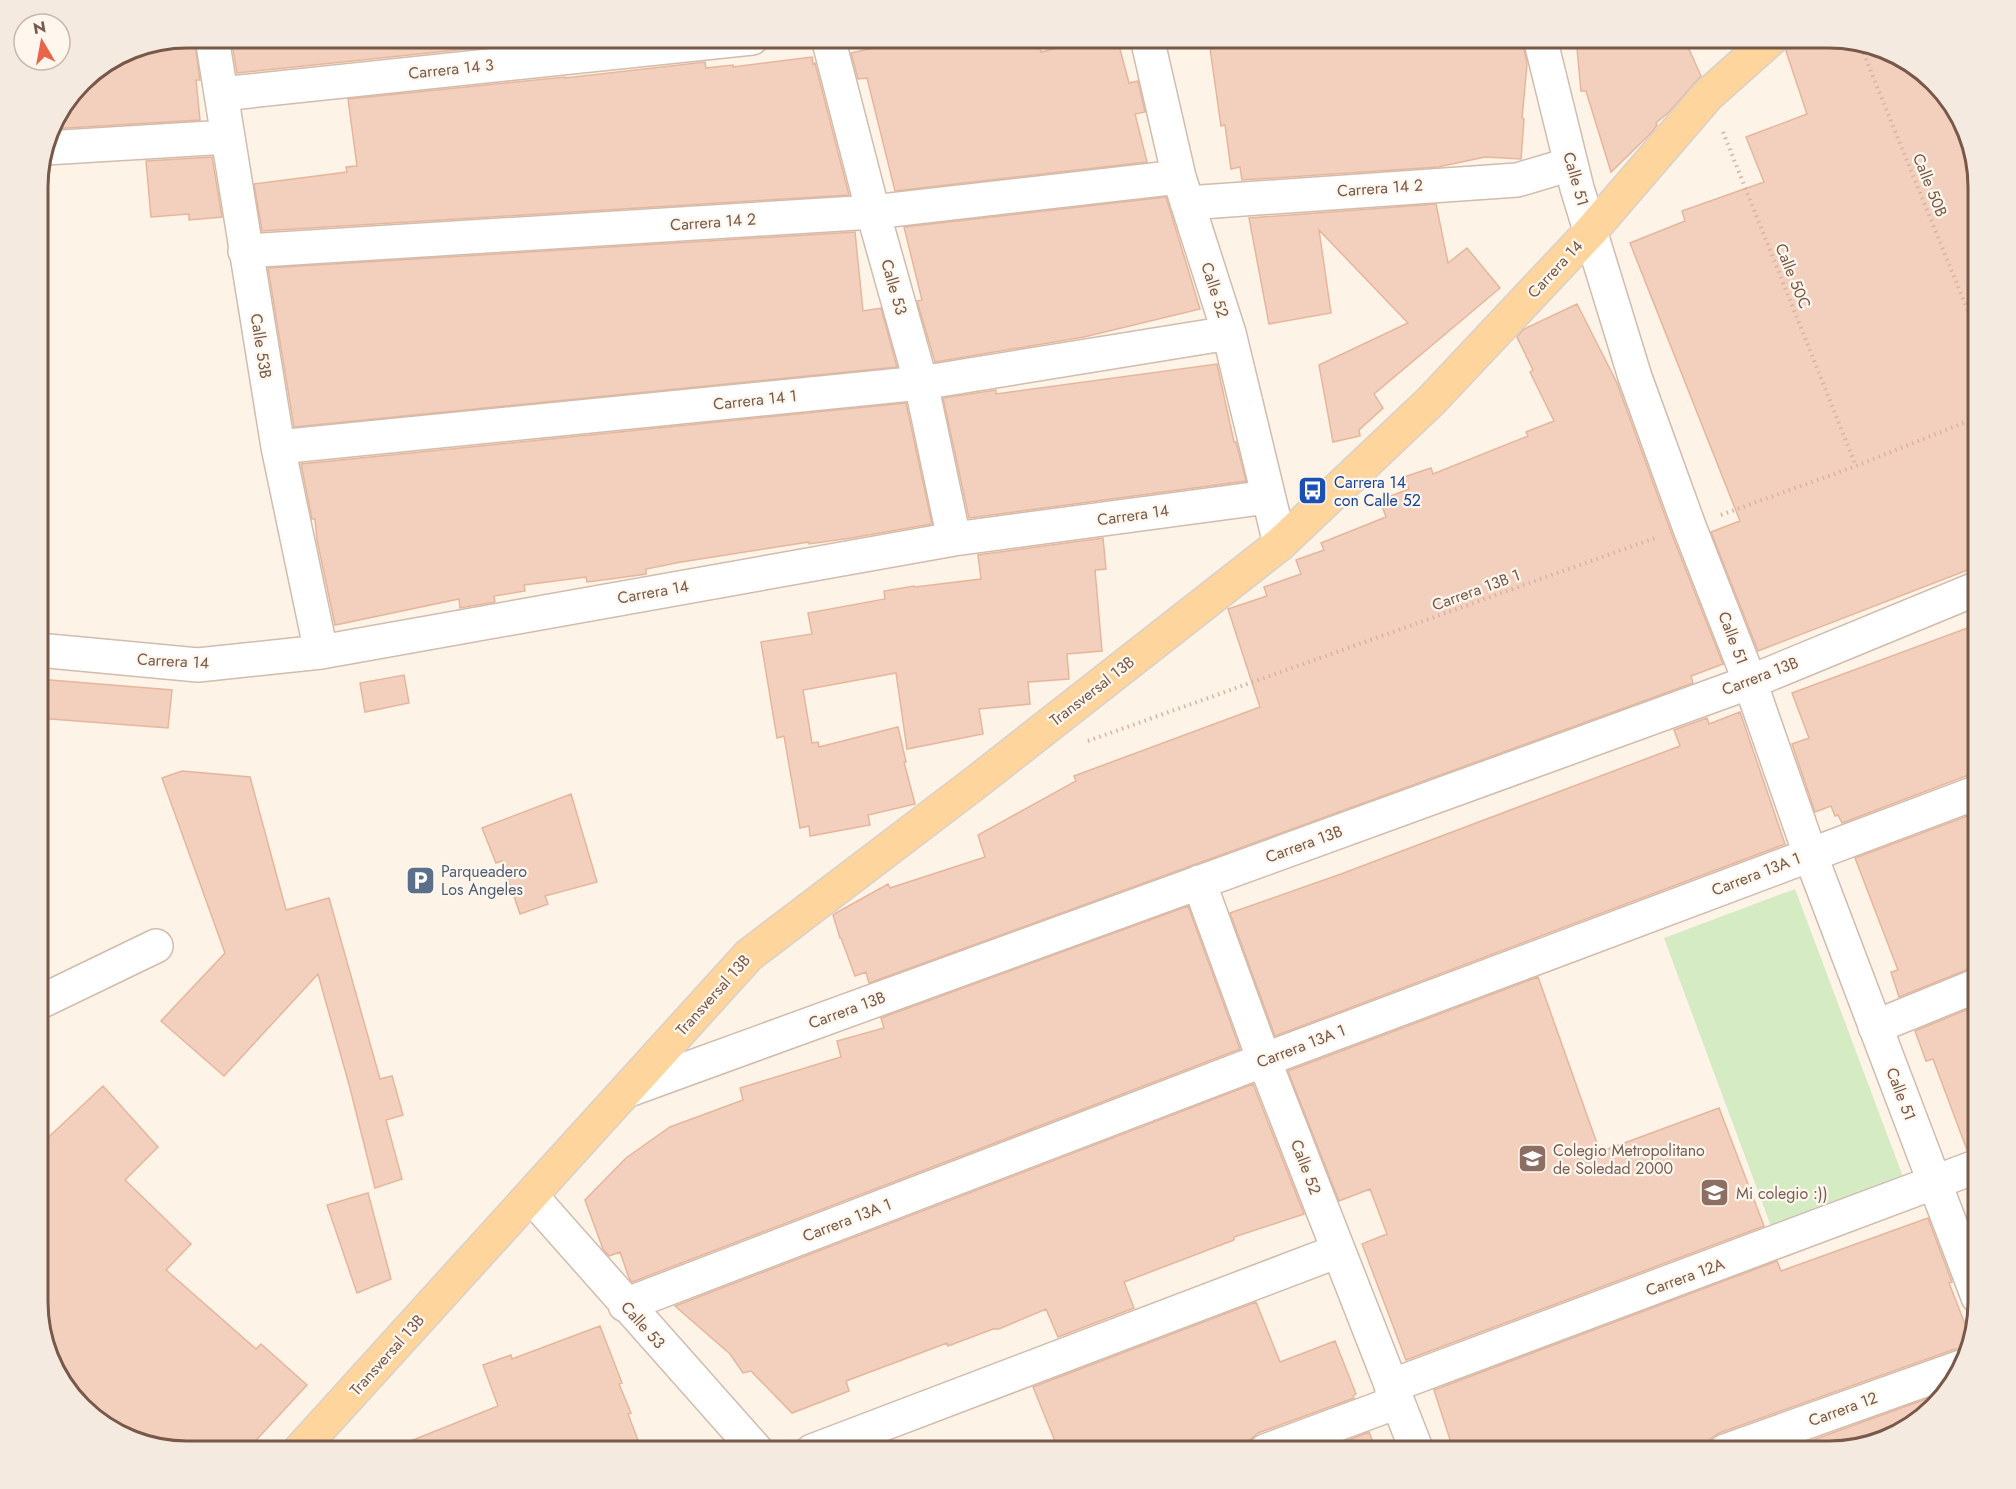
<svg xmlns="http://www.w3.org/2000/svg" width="2016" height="1489" viewBox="0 0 2016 1489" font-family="Jost,sans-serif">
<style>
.green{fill:#d5ebc3}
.building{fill:#f3d0bd;stroke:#e6b69c;stroke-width:1.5}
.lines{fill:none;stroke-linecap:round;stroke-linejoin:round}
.minor-casing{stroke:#d1bcae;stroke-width:36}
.major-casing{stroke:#d9d0cc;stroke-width:36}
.path{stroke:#d9b39f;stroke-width:4;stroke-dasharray:1.5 4.5;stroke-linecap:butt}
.minor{stroke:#fff;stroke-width:33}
.major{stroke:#fdd59d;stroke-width:33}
.labels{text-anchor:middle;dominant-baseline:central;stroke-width:4.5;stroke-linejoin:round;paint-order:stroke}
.street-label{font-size:16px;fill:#775849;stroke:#fff7ed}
.transit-label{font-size:16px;fill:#164399;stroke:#fff7ed;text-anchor:start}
.service-label{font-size:16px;fill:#4e5e75;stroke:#fff7ed;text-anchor:start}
.education-label{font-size:16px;fill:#785e54;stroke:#fff7ed;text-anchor:start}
.rim{fill:none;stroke:#775849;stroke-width:3}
</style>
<rect width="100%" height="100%" fill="#fdf3e6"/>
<path class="green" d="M 1795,889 L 1906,1185 L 1775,1237 L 1664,938 Z"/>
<path class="building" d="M 187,38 L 194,38 L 200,80 L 196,80 L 200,120 L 51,129 L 53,121 L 88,75 L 130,49 Z
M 231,38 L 562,38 L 562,39 L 237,73 Z
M 938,38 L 1037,38 L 1041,52 L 1099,38 L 1117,38 L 1129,83 L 1138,81 L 1145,112 L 1135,114 L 1147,162 L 895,191 L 867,78 L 858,79 L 851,53 L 908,40 L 909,45 Z
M 1266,38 L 1267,45 L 1309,38 L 1522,38 L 1527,64 L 1522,118 L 1524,119 L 1521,159 L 1485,157 L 1438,167 L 1242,180 L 1240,167 L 1231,169 L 1225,125 L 1221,126 L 1210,48 Z
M 1576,38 L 1684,38 L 1701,76 L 1669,112 L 1656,123 L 1657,125 L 1652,132 L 1611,172 L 1586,91 L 1581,91 Z
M 1790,38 L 1829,38 L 1877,46 L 1920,69 L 1963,121 L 1978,187 L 1978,566 L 1758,651 L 1711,532 L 1740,521 L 1630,243 L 1685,221 L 1682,211 L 1764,182 L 1746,137 L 1807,114 L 1786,51 L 1790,44 Z
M 812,57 L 813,64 L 815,63 L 849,195 L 262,231 L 254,184 L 347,172 L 346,167 L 357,166 L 348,99 L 565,77 L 565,78 L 705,62 L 706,68 L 733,65 L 733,67 Z
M 212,157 L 222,217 L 189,220 L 189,214 L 151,217 L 146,161 Z
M 1166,197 L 1200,309 L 1084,337 L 935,362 L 917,301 L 922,300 L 904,227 Z
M 1436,204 L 1448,263 L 1467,248 L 1500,288 L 1374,394 L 1383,408 L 1359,430 L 1360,436 L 1333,442 L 1319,365 L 1408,323 L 1319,230 L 1331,313 L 1269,324 L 1249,218 Z
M 855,232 L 863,311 L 881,308 L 897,367 L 294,427 L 268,268 Z
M 1577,304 L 1617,383 L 1671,532 L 1723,664 L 1691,676 L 1693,683 L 869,983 L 866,972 L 855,976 L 841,938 L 840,938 L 833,915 L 836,913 L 888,884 L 890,888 L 985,857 L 978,835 L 1076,781 L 1074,776 L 1260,707 L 1228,609 L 1267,596 L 1264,587 L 1301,574 L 1296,560 L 1324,550 L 1321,543 L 1386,517 L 1380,500 L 1409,489 L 1404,477 L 1431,468 L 1433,474 L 1528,436 L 1526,432 L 1554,421 L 1530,372 L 1533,370 L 1517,337 L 1524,329 Z
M 1217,364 L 1234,442 L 1236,442 L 1246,481 L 969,518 L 943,398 L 996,390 L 996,394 Z
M 906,403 L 932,524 L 851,538 L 809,544 L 809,542 L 681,562 L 646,569 L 646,574 L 618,578 L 587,582 L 586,577 L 524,585 L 525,591 L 494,596 L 495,602 L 460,608 L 459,599 L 335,625 L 317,540 L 315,519 L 312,519 L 301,464 Z
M 1103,538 L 1106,569 L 1095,570 L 1102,651 L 1067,654 L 1069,679 L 1028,682 L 1030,704 L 979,709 L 983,734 L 907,749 L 896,673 L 803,690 L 812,743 L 818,742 L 819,747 L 898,727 L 906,762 L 904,762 L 915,804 L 868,815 L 870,825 L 810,836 L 809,826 L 800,828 L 784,736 L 777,738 L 761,642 L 812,634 L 808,613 L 885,599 L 884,591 L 914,586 L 915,587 L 981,579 L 978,555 Z
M 1978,624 L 1978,774 L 1971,774 L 1842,823 L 1838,815 L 1835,816 L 1831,806 L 1815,812 L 1792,744 L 1809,738 L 1792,693 Z
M 404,675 L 409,703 L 365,712 L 360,683 Z
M 38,679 L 172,690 L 168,728 L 38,718 Z
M 1740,712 L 1785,844 L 1275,1036 L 1230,913 L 1341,874 L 1680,746 L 1674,730 L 1707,718 L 1709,724 Z
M 182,771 L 250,777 L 286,910 L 329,898 L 380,1079 L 392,1076 L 403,1115 L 386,1120 L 402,1179 L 375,1188 L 350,1088 L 318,974 L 224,1076 L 161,1021 L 225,953 L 162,778 Z
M 571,794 L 597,882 L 545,896 L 548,904 L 520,914 L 502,861 L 496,863 L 482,828 Z
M 1978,812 L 1978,967 L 1971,968 L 1899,997 L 1891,972 L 1898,970 L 1855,858 Z
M 1188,906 L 1240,1049 L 632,1282 L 629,1278 L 620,1252 L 609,1256 L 603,1249 L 585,1200 L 626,1158 L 670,1127 L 743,1100 L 740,1088 L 841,1057 L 837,1041 L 884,1028 L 881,1018 Z
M 1538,977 L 1600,1152 L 1719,1108 L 1764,1226 L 1406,1360 L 1362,1244 L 1387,1234 L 1370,1189 L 1339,1201 L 1288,1071 Z
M 1978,1005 L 1978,1148 L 1967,1150 L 1933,1059 L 1926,1061 L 1915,1031 Z
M 1253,1084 L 1304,1214 L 1234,1237 L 1234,1240 L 1124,1282 L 1134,1308 L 1058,1337 L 1046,1309 L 999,1329 L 993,1329 L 948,1346 L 947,1343 L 846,1381 L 849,1391 L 792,1413 L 751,1371 L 743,1373 L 730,1354 L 675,1306 Z
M 103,1086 L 158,1147 L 125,1180 L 191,1244 L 166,1270 L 256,1349 L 261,1344 L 307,1385 L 246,1451 L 187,1451 L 139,1443 L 96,1421 L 53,1368 L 38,1311 L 38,1147 Z
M 368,1193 L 391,1279 L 357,1293 L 327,1205 Z
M 1928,1218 L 1952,1282 L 1949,1283 L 1972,1342 L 1970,1351 L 1964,1349 L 1955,1349 L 1719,1433 L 1710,1439 L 1707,1450 L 1702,1452 L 1454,1452 L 1434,1390 L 1777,1261 L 1781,1271 Z
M 1256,1302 L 1280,1362 L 1335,1341 L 1356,1394 L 1353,1396 L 1354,1398 L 1258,1433 L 1250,1440 L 1247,1452 L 1059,1451 L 1033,1387 Z
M 600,1326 L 622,1383 L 619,1384 L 631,1413 L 628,1414 L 642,1451 L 388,1451 L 388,1450 L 498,1406 L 483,1365 L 511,1355 L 512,1359 Z
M 1948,1391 L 1895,1436 L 1829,1452 L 1780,1452 Z
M 1369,1432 L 1377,1452 L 1318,1452 Z"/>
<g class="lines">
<defs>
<path id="minor" d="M 212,38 L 278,447 L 321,652
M 828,38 L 873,212 L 921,383 L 954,539
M 1147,38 L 1179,177 L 1229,333 L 1280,544
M 1540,38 L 1577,188 L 1635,377 L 1689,526 L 1750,682 L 1810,854 L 1978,1297
M 221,94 L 752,38
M 46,148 L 227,137
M 1187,203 L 1517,180 L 1571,164
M 245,251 L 873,212 L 1179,177
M 278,447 L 921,383 L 1229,333
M 38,650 L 198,665 L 321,652 L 954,539 L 1268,497
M 1199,882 L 1264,1060 L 1417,1451
M 38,1003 L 156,946
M 1875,1027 L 1978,985
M 626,1091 L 1750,682 L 1978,588
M 531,1196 L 757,1451
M 625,1305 L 1264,1060 L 1978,792
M 1391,1386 L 1978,1166
M 812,1451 L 1338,1251
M 1265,1451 L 1397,1402
M 1725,1451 L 1961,1367"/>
<path id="major" d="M 299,1451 L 749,955 L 979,780 L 1280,544 L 1431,401 L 1591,231 L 1708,95 L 1772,38"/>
</defs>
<use href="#minor" class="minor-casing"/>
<use href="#major" class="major-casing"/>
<path class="path" d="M 1859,42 L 1978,336
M 1723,132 L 1856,466
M 1721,515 L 1856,466 L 1978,417
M 1088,741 L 1658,537"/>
<use href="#minor" class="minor"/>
<use href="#major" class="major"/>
</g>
<defs>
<symbol id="bus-square" viewBox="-11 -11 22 22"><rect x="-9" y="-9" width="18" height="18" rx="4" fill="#1a4fb4" stroke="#fff7ed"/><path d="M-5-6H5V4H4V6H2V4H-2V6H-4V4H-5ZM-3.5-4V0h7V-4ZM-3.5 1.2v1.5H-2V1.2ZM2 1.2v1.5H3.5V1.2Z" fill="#fff"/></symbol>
<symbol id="parking-square" viewBox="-11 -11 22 22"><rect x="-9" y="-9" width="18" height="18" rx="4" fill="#5c6f8a" stroke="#fff7ed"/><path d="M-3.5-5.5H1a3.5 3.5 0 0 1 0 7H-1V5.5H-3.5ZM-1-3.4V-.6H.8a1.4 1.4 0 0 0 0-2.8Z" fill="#fff"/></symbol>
<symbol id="school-square" viewBox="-11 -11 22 22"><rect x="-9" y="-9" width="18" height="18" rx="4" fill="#8d6e63" stroke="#fff7ed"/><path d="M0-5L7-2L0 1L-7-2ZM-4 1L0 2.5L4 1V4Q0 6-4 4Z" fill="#fff"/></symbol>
</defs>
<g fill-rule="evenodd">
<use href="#bus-square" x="1296" y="474" width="33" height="33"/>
<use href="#parking-square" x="404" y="864" width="33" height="33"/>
<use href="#school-square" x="1516" y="1142" width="33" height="33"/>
<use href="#school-square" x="1698" y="1176" width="33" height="33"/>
</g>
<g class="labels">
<g class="street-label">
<text transform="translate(451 69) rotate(-6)">Carrera 14 3</text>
<text transform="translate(1576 179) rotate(74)">Calle 51</text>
<text transform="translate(1930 185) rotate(68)">Calle 50B</text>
<text transform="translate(1380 188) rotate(-4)">Carrera 14 2</text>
<text transform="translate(713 222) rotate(-4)">Carrera 14 2</text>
<text transform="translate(1555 269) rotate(-47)">Carrera 14</text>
<text transform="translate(1793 276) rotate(68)">Calle 50C</text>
<text transform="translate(894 287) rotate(74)">Calle 53</text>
<text transform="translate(1215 290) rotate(72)">Calle 52</text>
<text transform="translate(261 346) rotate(81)">Calle 53B</text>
<text transform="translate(755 400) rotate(-6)">Carrera 14 1</text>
<text transform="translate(1133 515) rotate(-8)">Carrera 14</text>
<text transform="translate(1476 590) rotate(-20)">Carrera 13B 1</text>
<text transform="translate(653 592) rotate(-10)">Carrera 14</text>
<text transform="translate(1733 638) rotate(69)">Calle 51</text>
<text transform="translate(173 661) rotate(3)">Carrera 14</text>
<text transform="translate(1760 676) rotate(-21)">Carrera 13B</text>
<text transform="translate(1092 691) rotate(-38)">Transversal 13B</text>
<text transform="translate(1304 844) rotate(-20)">Carrera 13B</text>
<text transform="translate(1756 874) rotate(-21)">Carrera 13A 1</text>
<text transform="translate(713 995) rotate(-48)">Transversal 13B</text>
<text transform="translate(847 1010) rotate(-20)">Carrera 13B</text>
<text transform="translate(1301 1046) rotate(-21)">Carrera 13A 1</text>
<text transform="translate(1901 1094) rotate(69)">Calle 51</text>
<text transform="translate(1306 1167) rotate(69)">Calle 52</text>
<text transform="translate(847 1220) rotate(-21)">Carrera 13A 1</text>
<text transform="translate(1685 1277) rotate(-20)">Carrera 12A</text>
<text transform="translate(643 1325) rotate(48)">Calle 53</text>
<text transform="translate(387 1355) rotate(-48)">Transversal 13B</text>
<text transform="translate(1843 1409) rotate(-20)">Carrera 12</text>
</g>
<g class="transit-label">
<text x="1334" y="482">Carrera 14<tspan x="1334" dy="18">con Calle 52</tspan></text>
</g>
<g class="service-label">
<text x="441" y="871">Parqueadero<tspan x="441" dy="18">Los Angeles</tspan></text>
</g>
<g class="education-label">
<text x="1553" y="1150">Colegio Metropolitano<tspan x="1553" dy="18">de Soledad 2000</tspan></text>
<text x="1736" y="1193">Mi colegio :))</text>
</g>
</g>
<path d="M0 0H2016V1489H0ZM187 48H1829A139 139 0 0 1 1968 187V1302A139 139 0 0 1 1829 1441H187A139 139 0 0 1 48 1302V187A139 139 0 0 1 187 48Z" fill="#f4eae0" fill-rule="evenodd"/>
<path class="rim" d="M187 48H1829A139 139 0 0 1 1968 187V1302A139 139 0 0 1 1829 1441H187A139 139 0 0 1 48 1302V187A139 139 0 0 1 187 48Z"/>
<g transform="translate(42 42) rotate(350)"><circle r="28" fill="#fff7ed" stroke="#c9b7ab" stroke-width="1.5"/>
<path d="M0-4.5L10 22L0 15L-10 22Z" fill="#ea6548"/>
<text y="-9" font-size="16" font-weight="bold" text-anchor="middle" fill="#775849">N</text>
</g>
</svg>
